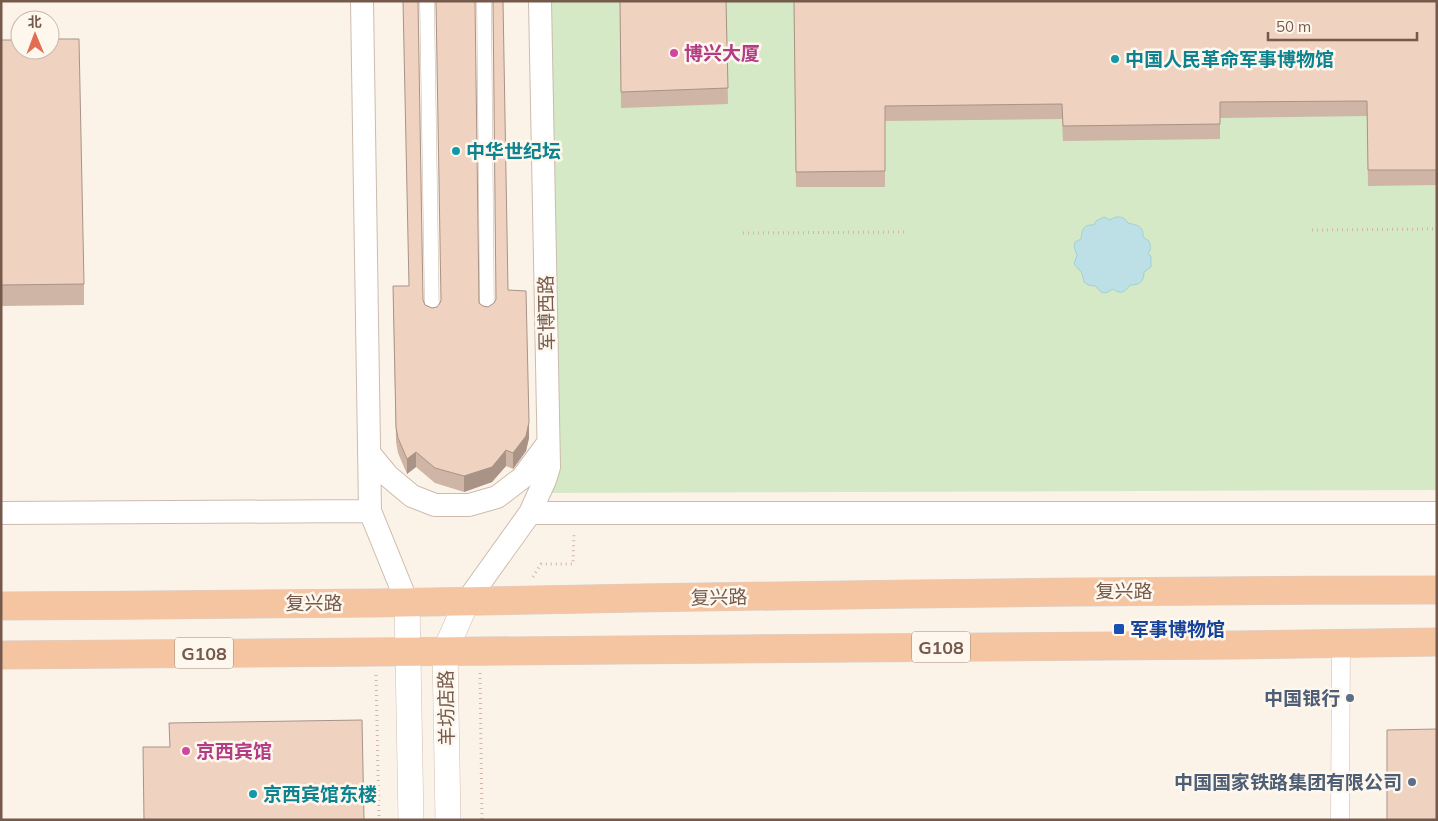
<svg xmlns="http://www.w3.org/2000/svg" width="1438" height="821" viewBox="0 0 1438 821" font-family="Mulish,'Noto Sans SC',sans-serif">
<style>
.green{fill:#d5e9c6}
.water{fill:#bce0e5;stroke:#a3d0d6}
.lines{fill:none;stroke-linecap:round;stroke-linejoin:round}
.pedestrian-casing{stroke:#cdbbae;stroke-width:15}
.minor-casing{stroke:#cdbbae;stroke-width:19}
.tertiary-casing{stroke:#cdbbae;stroke-width:24}
.secondary-casing{stroke:#d2bdae;stroke-width:26}
.trunk-casing{stroke:#d8d1cd;stroke-width:29}
.path{stroke:#d5b5a3;stroke-width:3;stroke-dasharray:1 4;stroke-linecap:butt}
.pedestrian{stroke:#fff;stroke-width:14}
.minor{stroke:#fff;stroke-width:18}
.tertiary{stroke:#fff;stroke-width:22}
.secondary{stroke:#fff;stroke-width:25}
.trunk{stroke:#f5c5a2;stroke-width:28}
.wall{fill:#ceb5a5}
.shaded-wall{fill:#a89386}
.building{fill:#f0d2c0;stroke:#a89386}
.hotel-dot{fill:#d1479c;stroke:#fef7ee;stroke-width:2}
.culture-dot{fill:#0f9aa8;stroke:#fef7ee;stroke-width:2}
.transit-dot{fill:#1a4fb4;stroke:#fef7ee;stroke-width:2}
.service-dot{fill:#5c6f8a;stroke:#fef7ee;stroke-width:2}
.labels{text-anchor:middle;dominant-baseline:central;stroke-width:5;stroke-linejoin:round;paint-order:stroke}
.shield{fill:#fef7ee;stroke:#9e897d;stroke-width:1}
.shield-label{font-size:18px;font-weight:bold;fill:#755a4c}
.hotel-label{font-size:19px;font-weight:bold;fill:#b23c85;stroke:#fef7ee;text-anchor:start}
.culture-label{font-size:19px;font-weight:bold;fill:#0d838f;stroke:#fef7ee;text-anchor:start}
.street-label{font-size:19px;fill:#755a4c;stroke:#fef7ee}
.transit-label{font-size:19px;font-weight:bold;fill:#164399;stroke:#fef7ee;text-anchor:start}
.service-label{font-size:19px;font-weight:bold;fill:#4e5e75;stroke:#fef7ee;text-anchor:end}
</style>
<rect width="100%" height="100%" fill="#fcf3e8"/>
<path class="green" d="M 547,1 L 1437,1 L 1437,490 L 548,493 Z"/>
<path class="water" d="M 1104,217 L 1110,220 C 1117,215 1124,216 1128,223 C 1137,225 1144,226 1143,237 L 1149,241 C 1151,246 1151,249 1148,254 L 1151,256 L 1151,267 L 1144,272 C 1144,282 1139,285 1130,285 C 1125,292 1121,295 1113,289 L 1106,293 L 1101,292 L 1095,286 L 1088,285 L 1084,282 L 1082,273 L 1074,264 L 1077,255 L 1074,247 L 1075,242 L 1081,239 C 1082,230 1083,224 1094,225 L 1096,221 Z"/>
<g class="lines">
<defs>
<path id="pedestrian" d="M 427,1 L 432,315
M 484,1 L 487,314"/>
<path id="minor" d="M 1340,820 L 1341,643"/>
<path id="tertiary" d="M 362,1 L 370,511 L 407,602
M 369,453 L 388,476 L 412,496 L 435,505 L 469,505 L 497,497 L 522,478 L 548,443
M 1,513 L 370,511
M 530,513 L 1437,513
M 467,601 L 530,513 L 545,480 L 549,467 L 540,1"/>
<path id="secondary" d="M 407,602 L 411,820
M 448,820 L 445,651 L 467,601"/>
<path id="trunk" d="M 1,606 C 126,605 251,605 376,603 C 730,596 1083,590 1437,590
M 1,655 L 1235,645 L 1437,642"/>
</defs>
<use href="#pedestrian" class="pedestrian-casing"/>
<use href="#minor" class="minor-casing"/>
<use href="#tertiary" class="tertiary-casing"/>
<use href="#secondary" class="secondary-casing"/>
<use href="#trunk" class="trunk-casing"/>
<path class="path" d="M 1312,230 L 1437,229
M 743,233 L 908,232
M 533,577 L 541,564 L 573,564 L 574,532
M 480,673 L 482,820
M 376,675 L 379,820"/>
<use href="#pedestrian" class="pedestrian"/>
<use href="#minor" class="minor"/>
<use href="#tertiary" class="tertiary"/>
<use href="#secondary" class="secondary"/>
<use href="#trunk" class="trunk"/>
</g>
<path class="wall" d="M 620,1 L 726,1 L 728,104 L 621,108 Z
M 794,1 L 1437,1 L 1437,185 L 1368,186 L 1367,116 L 1220,118 L 1220,139 L 1063,141 L 1062,119 L 885,121 L 885,187 L 796,187 Z
M 1,40 L 84,284 L 84,305 L 1,306 Z
M 393,286 L 409,286 L 423,300 L 425,305 L 432,308 L 479,303 L 483,306 L 488,307 L 494,303 L 508,290 L 529,438 L 526,451 L 513,469 L 506,466 L 492,482 L 464,492 L 435,483 L 416,467 L 407,474 L 398,453 L 396,442 Z"/>
<path class="shaded-wall" d="M 529,422 L 529,438 L 526,451 L 513,469 L 513,453 Z
M 506,450 L 506,466 L 492,482 L 464,492 L 464,476 Z
M 416,452 L 416,467 L 407,474 L 407,459 Z"/>
<path class="building" d="M 403,1 L 418,1 L 423,300 L 425,305 L 432,308 L 437,307 L 440,303 L 441,300 L 436,1 L 475,1 L 479,303 L 483,306 L 488,307 L 494,303 L 496,299 L 493,1 L 503,1 L 508,290 L 526,291 L 529,422 L 526,436 L 513,453 L 506,450 L 492,467 L 464,476 L 435,468 L 416,452 L 407,459 L 398,438 L 396,427 L 393,286 L 409,286 Z
M 620,1 L 726,1 L 728,88 L 621,92 Z
M 794,1 L 1437,1 L 1437,170 L 1368,170 L 1367,101 L 1220,102 L 1220,124 L 1063,126 L 1062,104 L 885,106 L 885,171 L 796,172 Z
M 50,39 L 79,39 L 84,284 L 1,285 L 1,40 L 20,40 L 20,50 L 50,50 Z
M 362,720 L 364,820 L 144,820 L 143,747 L 170,747 L 169,723 Z
M 1437,729 L 1437,820 L 1387,820 L 1387,730 Z"/>
<g class="hotel-dot">
<circle cx="674" cy="53" r="5"/>
<circle cx="186" cy="751" r="5"/>
</g>
<g class="culture-dot">
<circle cx="1115" cy="59" r="5"/>
<circle cx="456" cy="151" r="5"/>
<circle cx="253" cy="794" r="5"/>
</g>
<rect class="transit-dot" x="1113" y="623" width="12" height="12" rx="2.5"/>
<g class="service-dot">
<circle cx="1350" cy="698" r="5"/>
<circle cx="1412" cy="782" r="5"/>
</g>
<g class="labels">
<g class="shield">
<rect x="912" y="631.5" width="58" height="31" rx="4"/>
<rect x="175" y="637.5" width="58" height="31" rx="4"/>
</g>
<g class="shield-label">
<text x="941" y="647">G108</text>
<text x="204" y="653">G108</text>
</g>
<g class="hotel-label">
<text x="684" y="53">博兴大厦</text>
<text x="196" y="751">京西宾馆</text>
</g>
<g class="culture-label">
<text x="1125" y="59">中国人民革命军事博物馆</text>
<text x="466" y="151">中华世纪坛</text>
<text x="263" y="794">京西宾馆东楼</text>
</g>
<g class="street-label">
<text transform="translate(546 313) rotate(-91)">军博西路</text>
<text x="1124" y="591">复兴路</text>
<text transform="translate(719 597) rotate(-1)">复兴路</text>
<text x="314" y="603">复兴路</text>
<text transform="translate(446 708) rotate(-91)">羊坊店路</text>
</g>
<g class="transit-label">
<text x="1130" y="629">军事博物馆</text>
</g>
<g class="service-label">
<text x="1340" y="698">中国银行</text>
<text x="1402" y="782">中国国家铁路集团有限公司</text>
</g>
</g>
<rect width="1438" height="821" fill="none" stroke="#755a4c" stroke-width="5"/>
<g transform="translate(35 35) rotate(359)"><circle r="24" fill="#fef7ee" stroke="#c7b8ad"/>
<path d="M0-4L9 19L0 12L-9 19Z" fill="#e16e52"/>
<text y="-8" font-size="14" font-weight="bold" text-anchor="middle" fill="#755a4c">北</text>
</g>
<path d="M1268 32v8h149v-8" fill="none" stroke="#755a4c" stroke-width="2.5"/>
<text x="1276" y="32" font-size="15" fill="#755a4c" stroke="#fef7ee" stroke-width="4" paint-order="stroke">50 m</text>
</svg>
